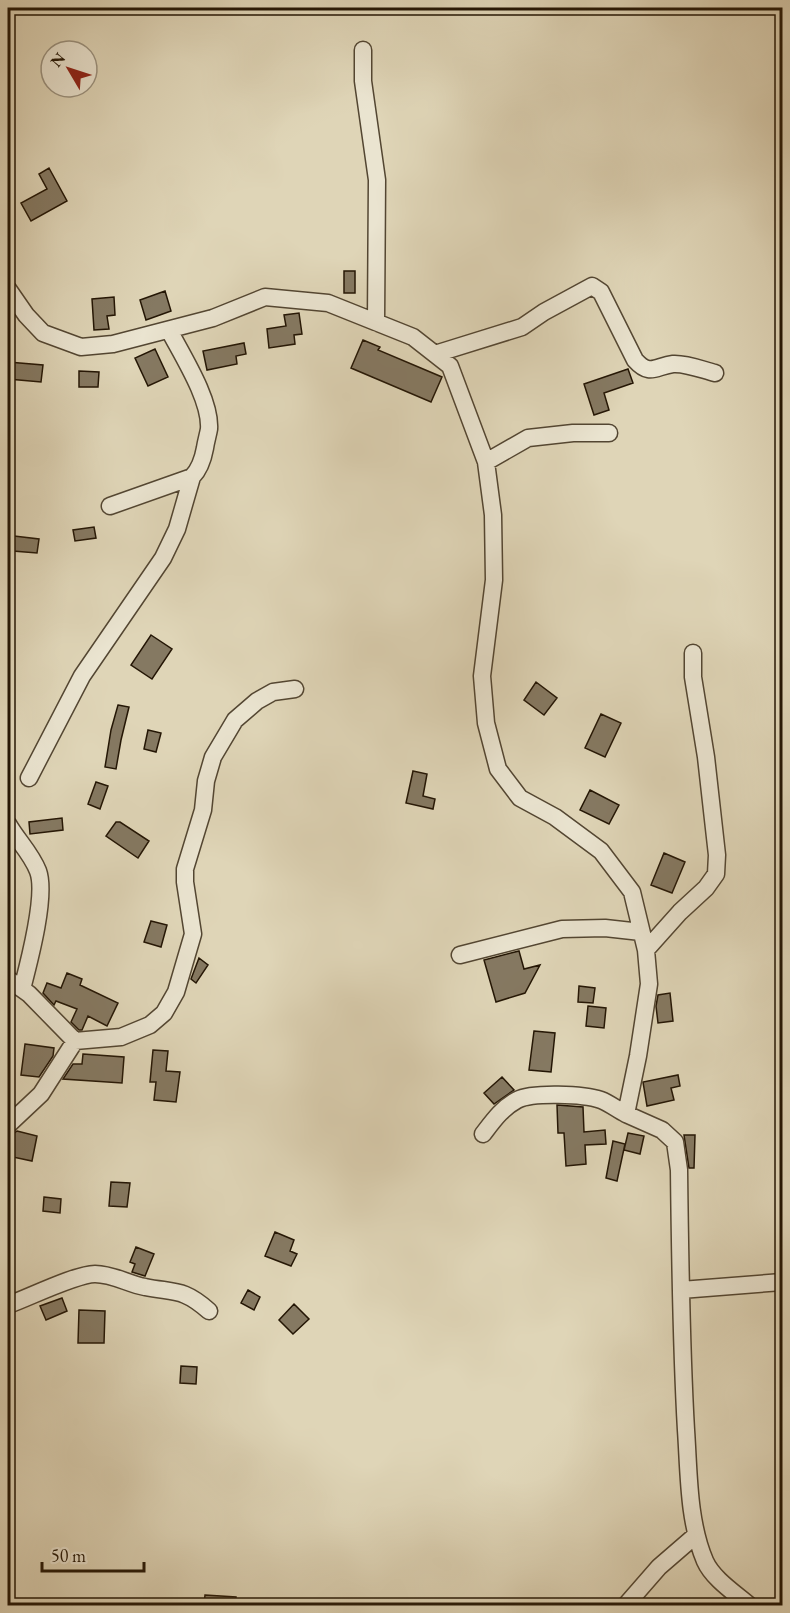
<svg xmlns="http://www.w3.org/2000/svg" width="790" height="1613" font-family="'EB Garamond',serif">
	<rect width="100%" height="100%" fill="#dfd5b7"/>
	<filter id="stains"><feTurbulence type="fractalNoise" baseFrequency=".00333" numOctaves="4"/><feColorMatrix values="0 0 0 0 .2 0 0 0 0 .09 0 0 0 0 .02 0 0 0 .5 -.17"/></filter>
	<radialGradient id="worn" r=".72"><stop offset=".6" stop-color="#630" stop-opacity="0"/><stop offset="1" stop-color="#630" stop-opacity=".3"/></radialGradient>
	<path fill="#857962" stroke="#241605" stroke-width="1.5" d="M49,168L67,201L31,221L21,203L47,189L39,174Z
		M344,271H355V293H344Z
		M165,291L171,311L146,320L140,300Z
		M114,297L115,315L107,316L109,329L94,330L92,299Z
		M299,313L302,334L294,335L295,344L269,348L267,329L286,326L284,315Z
		M363,340L380,347L378,350L442,377L431,402L351,368Z
		M244,343L246,354L236,356L237,364L207,370L203,351Z
		M155,349L168,377L148,386L135,358Z
		M8,362L43,365L41,382L8,379Z
		M628,369L633,383L604,393L609,410L594,415L584,384Z
		M79,371L99,372L98,387H79Z
		M94,527L96,538L75,541L73,530Z
		M14,536L39,539L37,553L13,551Z
		M151,635L172,649L152,679L131,665Z
		M536,682L557,698L544,715L524,700Z
		M118,705L129,707L121,740L116,769L105,767L111,730Z
		M601,714L621,723L605,757L585,748Z
		M148,730L161,733L156,752L144,749Z
		M413,771L427,774L423,796L435,799L433,809L406,803Z
		M96,782L108,786L100,809L88,804Z
		M590,790L619,805L609,824L580,810Z
		M62,818L63,830L30,834L29,822Z
		M116,822H120L149,841L138,858L106,836Z
		M664,853L685,862L672,893L651,885Z
		M151,921L167,925L161,947L144,942Z
		M519,951L524,969L540,965L525,993L496,1002L484,960Z
		M199,958L208,965L196,983L191,979Z
		M67,973L82,979L80,985L118,1003L107,1026L88,1016L82,1030H79L71,1022L77,1009L56,1001L54,1005L43,993L47,983L61,988Z
		M579,986L595,988L593,1003L578,1002Z
		M670,993L673,1021L658,1023L656,1006L658,995Z
		M588,1006L606,1008L604,1028L586,1026Z
		M534,1031L555,1033L551,1072L529,1070Z
		M25,1044L54,1048L53,1056L39,1077L21,1075Z
		M153,1050L168,1051L166,1071L180,1072L176,1102L154,1100L156,1082H150Z
		M83,1054L124,1057L122,1083L63,1079L73,1064H82Z
		M678,1075L680,1086L671,1088L674,1100L647,1106L643,1082Z
		M502,1077L514,1090L494,1104L484,1093Z
		M557,1105L583,1107L584,1132L605,1130L606,1144L585,1145L586,1164L566,1166L564,1133H558Z
		M17,1131L37,1136L32,1161L8,1156V1138Z
		M628,1133L644,1136L640,1154L624,1150Z
		M684,1135H695L694,1168H689Z
		M613,1141L625,1144L617,1181L606,1178Z
		M111,1182L130,1183L127,1207L109,1206Z
		M44,1197L61,1199L60,1213L43,1211Z
		M275,1232L294,1240L290,1251L297,1254L291,1266L265,1256Z
		M136,1247L154,1254L145,1276L132,1272L135,1264L130,1262Z
		M248,1290L260,1297L254,1310L241,1303Z
		M62,1298L67,1311L46,1320L40,1306Z
		M294,1304L309,1319L293,1334L279,1320Z
		M79,1310L105,1311L104,1343H78Z
		M181,1366L197,1367L196,1384L180,1383Z
		M205,1595L236,1597V1605H204Z"/>
	<g fill="none" stroke-linecap="round" stroke-linejoin="round">
		<defs>
			<path id="minor" d="M363,50V81L377,180L376,322
				M8,289L26,315L43,333L81,347L113,344L213,318L265,297L328,303L413,337L450,366L486,462L493,515L494,580L482,676L486,723L498,769L520,798L555,817L601,851L632,892L646,950L649,984L638,1056L626,1114L662,1130L675,1142L679,1170C680,1257 681,1344 686,1430C689,1473 688,1521 705,1561C713,1579 735,1593 750,1606
				M435,354L522,327L544,312L592,286L601,292L635,360C650,377 656,366 673,364C686,363 703,370 715,373
				M486,462L528,438L573,433H609
				M110,506L192,477C200,469 203,459 205,448C206,441 208,435 209,429C211,400 182,355 169,330
				M29,778L82,676L163,558L177,529L192,477
				M8,824C17,840 31,853 38,871C47,895 29,962 22,989
				M646,950L680,912L706,888L716,874L717,855L706,757L693,677V653
				M460,955L562,929L605,928L641,932
				M8,979L29,994L75,1041
				M8,1125L41,1094L75,1041L121,1037L150,1025L164,1013L176,992L193,934L185,882V869L203,810L206,781L213,757L235,720L257,701L273,692L295,689
				M483,1134C493,1121 502,1108 517,1100C532,1092 584,1094 601,1100C609,1103 618,1110 626,1114
				M681,1290L782,1282
				M8,1305C28,1298 76,1274 95,1274C113,1274 128,1284 145,1287C175,1293 183,1288 209,1311
				M625,1606L659,1567L696,1535"/>
		</defs>
		<use href="#minor" stroke="#534632" stroke-width="19"/>
		<use href="#minor" stroke="#eae4d0" stroke-width="16"/>
	</g>
	<rect width="790" height="1613" fill="none" stroke="#dfd5b7" stroke-width="30"/>
	<rect x="9" y="9" width="772" height="1595" fill="none" stroke="#241605" stroke-width="3"/>
	<rect x="15" y="15" width="760" height="1583" fill="none" stroke="#241605" stroke-width="1.5"/>
	<g transform="translate(69 69) rotate(309)"><circle r="28" fill="#eae4d0" stroke="#9b927f" stroke-width="1.5"/>
	<path d="M0-4.5L10 22L0 15L-10 22Z" fill="#8f2418"/>
	<text y="-9" font-size="16" font-weight="bold" text-anchor="middle" fill="#241605">N</text>
	</g>
	<path d="M42 1562v9h102v-9" fill="none" stroke="#241605" stroke-width="3"/>
	<text x="51" y="1562" font-size="18" fill="#241605" stroke="#eae4d0" stroke-width="4.5" paint-order="stroke">50 m</text>
	<rect width="100%" height="100%" filter="url(#stains)"/>
	<rect width="100%" height="100%" fill="url(#worn)"/>
</svg>
